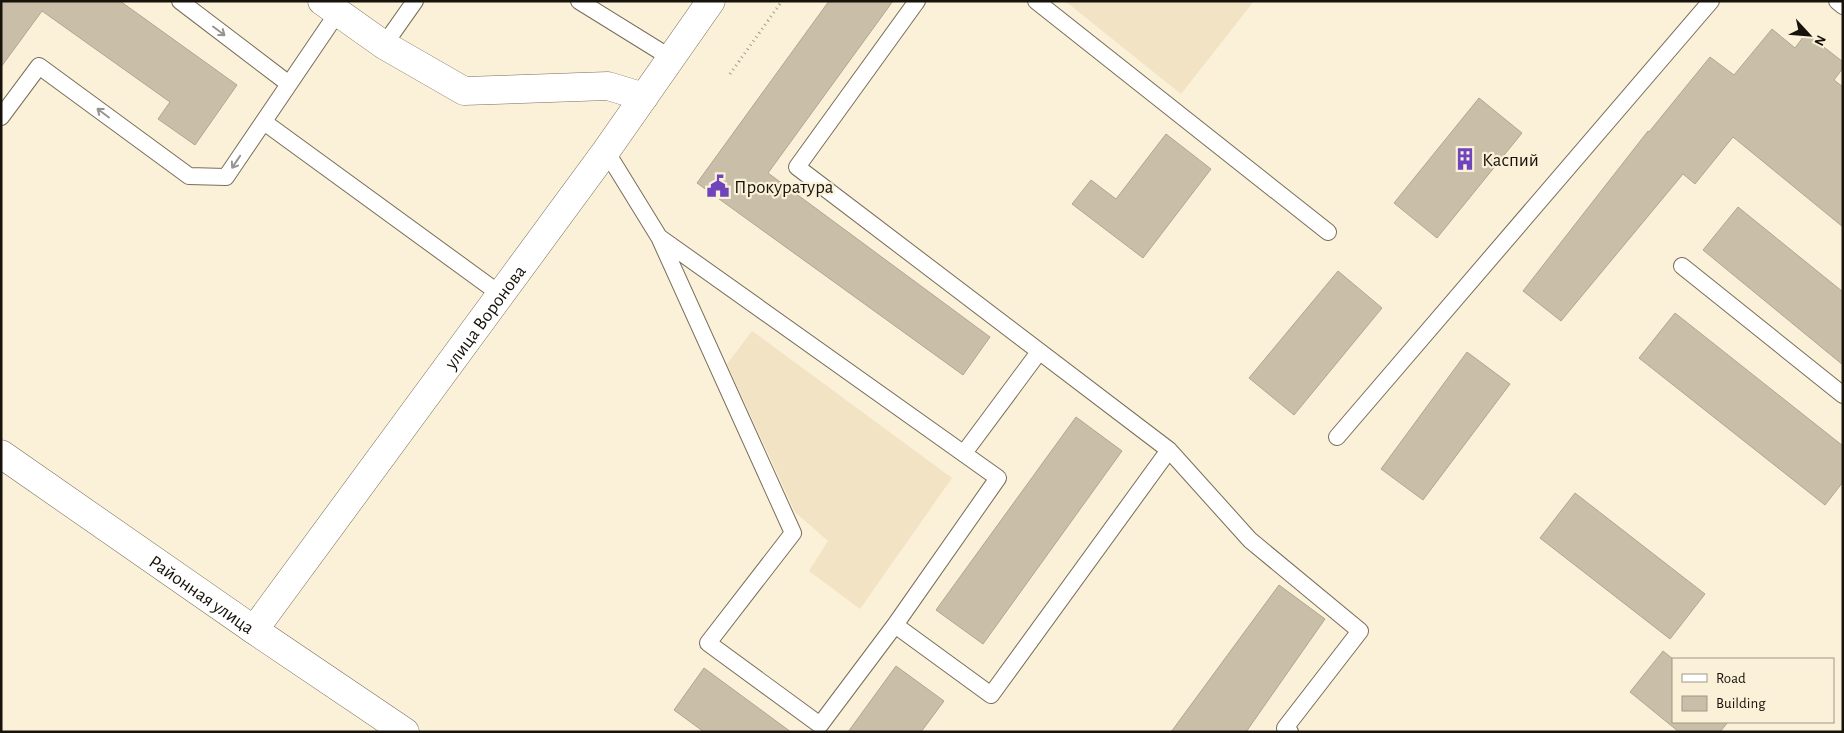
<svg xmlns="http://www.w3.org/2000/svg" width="1844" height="733" font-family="'Alegreya Sans',sans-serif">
	<rect width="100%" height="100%" fill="#fbf0d8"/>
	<path fill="#f1e3c4" d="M1065,1H1254L1181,94Z
		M752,331L952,478L860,609L809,571L828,541L795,512L727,364Z"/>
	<path fill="#c9bea7" stroke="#b1a790" d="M1,1H120L237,85L195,145L158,119L170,102L42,11L1,67Z
		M829,1H893L768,173L990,337L963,375L697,183Z
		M1772,29L1795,48L1806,33L1843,62V68L1834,80L1843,87V227L1733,137L1695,184L1683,174L1561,321L1523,291L1648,131L1649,132L1710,57L1734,75Z
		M1479,98L1522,133L1437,238L1394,203Z
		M1166,134L1211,169L1143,258L1072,204L1091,180L1116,199Z
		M1738,207L1843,292V365L1703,250Z
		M1338,271L1382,308L1294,415L1249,378Z
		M1675,313L1843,446V482L1825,505L1639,358Z
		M1467,352L1510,384L1423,500L1381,469Z
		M1076,417L1122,451L983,644L936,610Z
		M1575,493L1705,594L1670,639L1540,538Z
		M1279,585L1325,619L1246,732H1171Z
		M1663,651L1673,659V722H1728L1720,732H1679L1630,692Z
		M896,666L944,701L921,732H848Z
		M704,668L791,732H704L674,710Z"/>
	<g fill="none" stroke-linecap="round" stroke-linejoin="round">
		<defs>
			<path id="lane" d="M180,1L289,84
				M579,1L671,58
				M917,1L797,167L1169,450
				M1036,1L1328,232
				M1837,1L1843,6
				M384,45L415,1
				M1,117L39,66L189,176L226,177L338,12
				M264,122L500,294
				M606,151L659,237L998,478L895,625L991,695L1169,450L1250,540L1360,631L1285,728L1290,732
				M660,239L793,533L708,643L820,725L895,625
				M1682,266L1843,395
				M1337,437L1711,1
				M964,453L1039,352"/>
			<path id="street" d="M322,1L384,45L464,91L608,86L644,97"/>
			<g id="secondary">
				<path id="s1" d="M1,454L254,630L405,732"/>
				<path id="s2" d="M254,630L606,151L711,1"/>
			</g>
		</defs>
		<use href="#lane" stroke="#786e59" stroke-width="18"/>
		<use href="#street" stroke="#786e59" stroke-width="29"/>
		<use href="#secondary" stroke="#786e59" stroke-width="29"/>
		<path stroke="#a29a88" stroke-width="3" stroke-dasharray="1 4" stroke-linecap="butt" d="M730,74L782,1"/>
		<use href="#lane" stroke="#fff" stroke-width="16"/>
		<use href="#street" stroke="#fff" stroke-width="28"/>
		<use href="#secondary" stroke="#fff" stroke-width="28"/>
	</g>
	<defs><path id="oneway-shaft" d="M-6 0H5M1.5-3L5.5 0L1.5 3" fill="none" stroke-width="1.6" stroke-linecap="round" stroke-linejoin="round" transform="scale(1.25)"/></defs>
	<g stroke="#979591">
		<use href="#oneway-shaft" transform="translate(219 31) rotate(37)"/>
		<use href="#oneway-shaft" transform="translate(103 113) rotate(-143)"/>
		<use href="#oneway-shaft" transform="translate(236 162) rotate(124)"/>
	</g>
	<defs>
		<symbol id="building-bare" viewBox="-9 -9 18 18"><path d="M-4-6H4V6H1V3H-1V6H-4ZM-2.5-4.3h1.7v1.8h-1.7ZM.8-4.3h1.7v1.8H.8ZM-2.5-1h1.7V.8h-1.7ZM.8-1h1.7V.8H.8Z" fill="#6f44bc" stroke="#fbf0d8" stroke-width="2.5" paint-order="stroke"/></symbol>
		<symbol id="civic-bare" viewBox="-9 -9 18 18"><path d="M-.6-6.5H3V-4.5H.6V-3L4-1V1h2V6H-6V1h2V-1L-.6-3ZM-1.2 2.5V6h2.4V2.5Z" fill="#6f44bc" stroke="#fbf0d8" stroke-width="2.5" paint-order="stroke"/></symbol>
	</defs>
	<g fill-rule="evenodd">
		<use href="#building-bare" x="1449" y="143" width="32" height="32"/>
		<use href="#civic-bare" x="702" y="170" width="32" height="32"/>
	</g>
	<g text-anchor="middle" stroke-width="4.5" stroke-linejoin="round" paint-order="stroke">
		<g font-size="19" fill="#17130b" stroke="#fbf0d8" text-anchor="start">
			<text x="1482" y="166">Каспий</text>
			<text x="734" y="193">Прокуратура</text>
		</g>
		<g font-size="19" fill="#17130b" stroke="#fbf0d8">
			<text dy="7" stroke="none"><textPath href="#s2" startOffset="389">улица Воронова</textPath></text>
			<text dy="7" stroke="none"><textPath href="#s1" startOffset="245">Районная улица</textPath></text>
		</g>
	</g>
	<rect width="1844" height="733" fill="none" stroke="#17130b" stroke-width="5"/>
	<rect x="1672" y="658" width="162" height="65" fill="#fbf0d8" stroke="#a09886"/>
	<rect x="1682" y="674" width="25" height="8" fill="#ffffff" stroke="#a09886"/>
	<text x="1716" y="683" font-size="15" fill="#17130b">Road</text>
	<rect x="1682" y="696" width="25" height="15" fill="#c9bea7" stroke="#a09886"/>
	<text x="1716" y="708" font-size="15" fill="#17130b">Building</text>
	<g transform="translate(1809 35) rotate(116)" stroke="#fbf0d8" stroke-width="4" paint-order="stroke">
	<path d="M0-4L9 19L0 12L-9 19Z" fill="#17130b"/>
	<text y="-8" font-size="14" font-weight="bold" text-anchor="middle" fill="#17130b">N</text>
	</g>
</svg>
